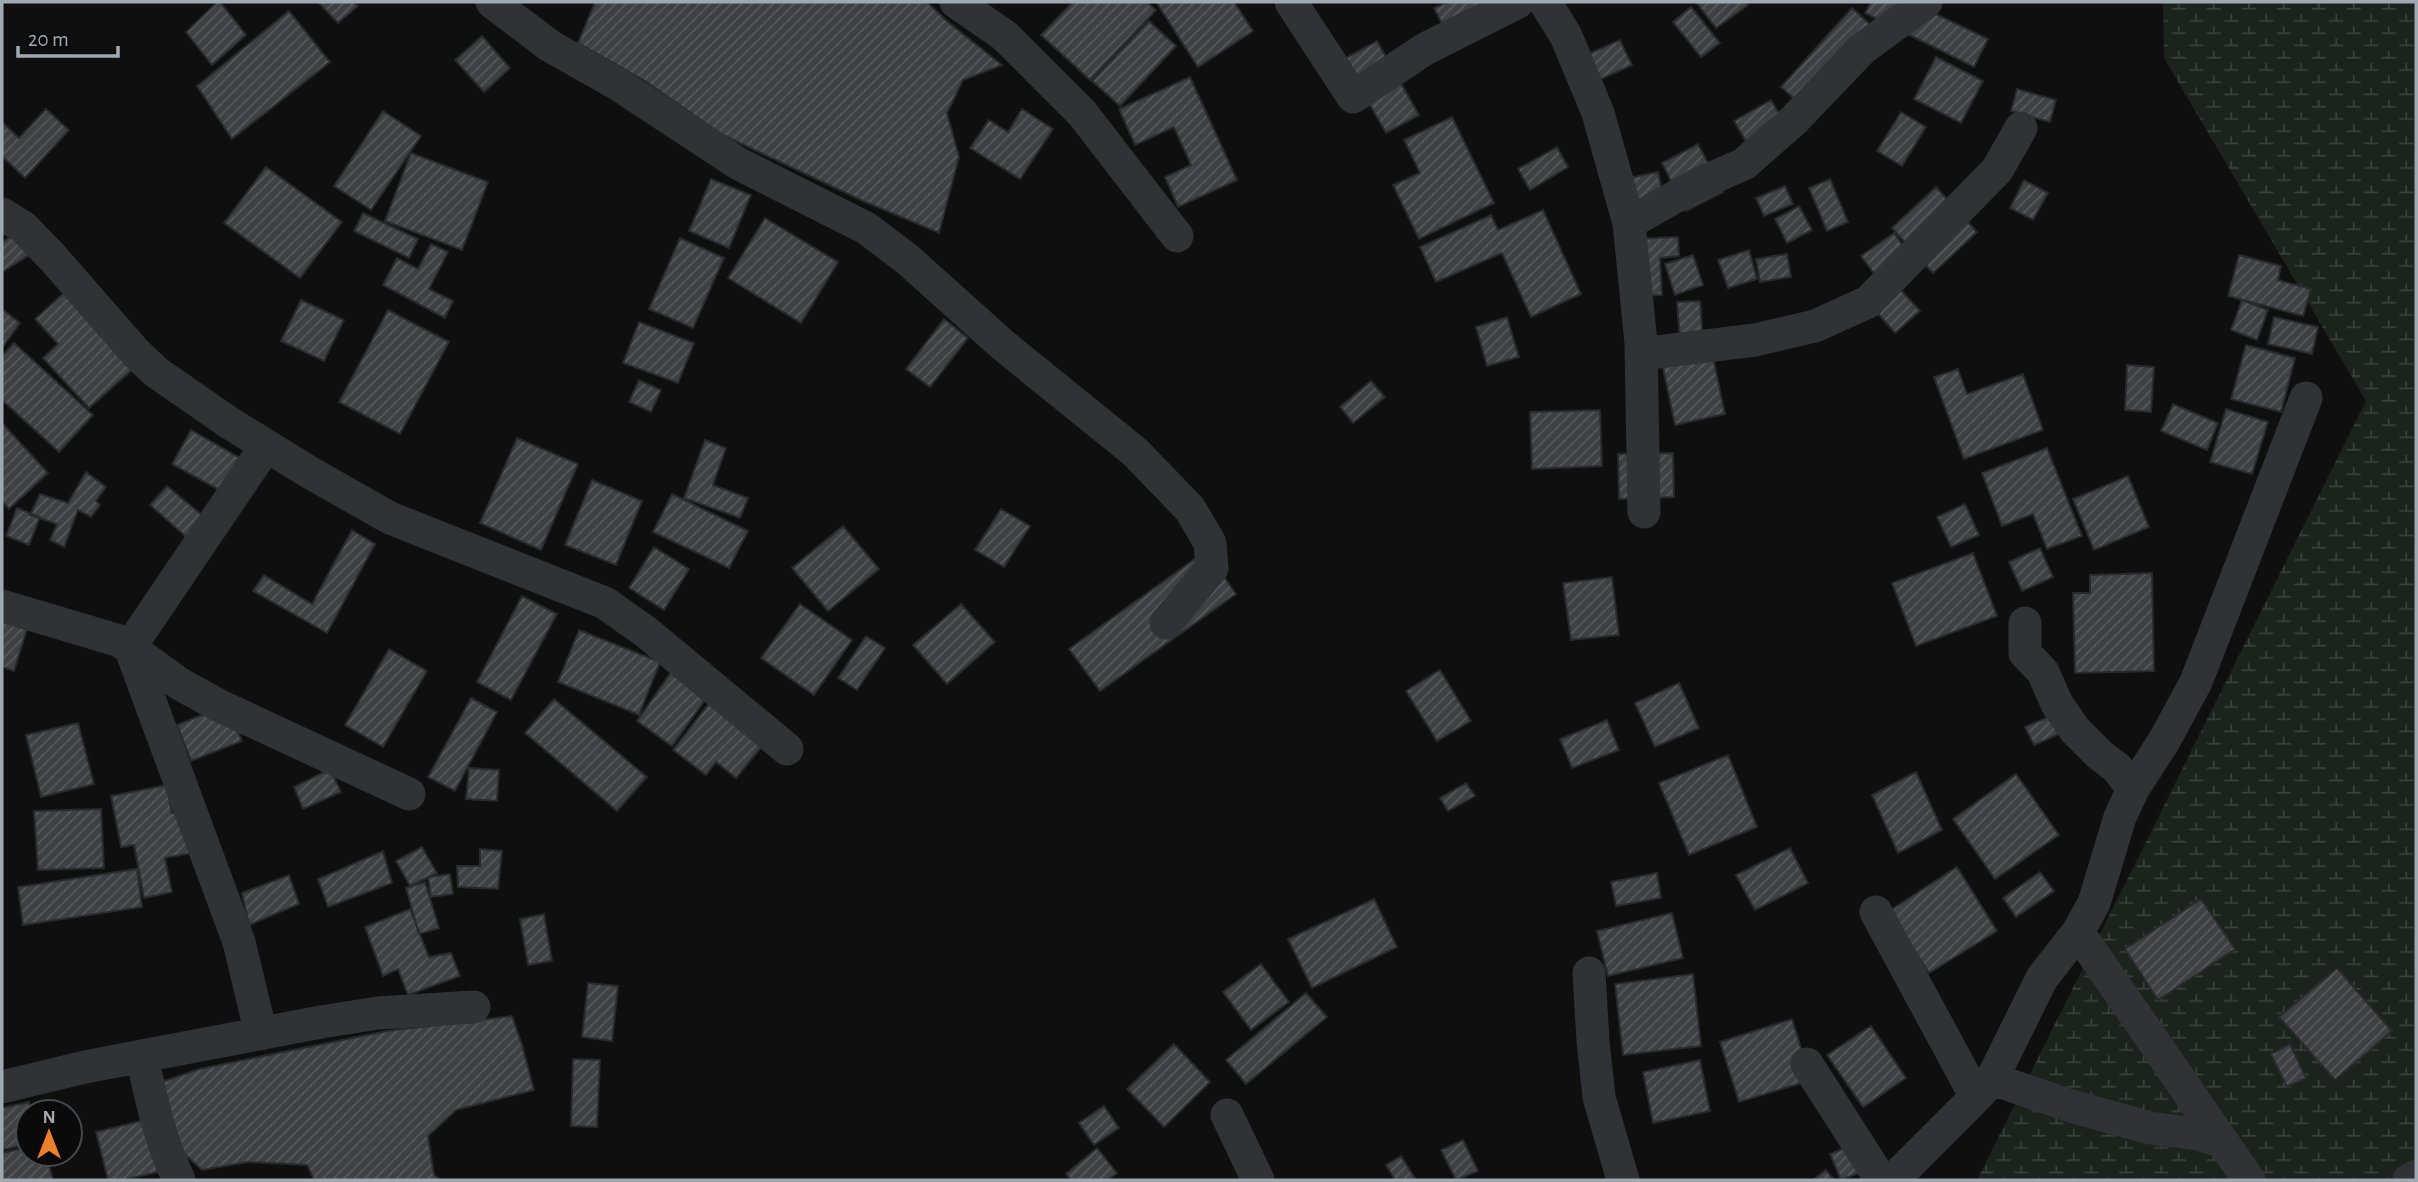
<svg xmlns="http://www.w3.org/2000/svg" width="2418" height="1182" font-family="'Alegreya Sans',sans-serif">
	<defs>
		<pattern id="wetland-marsh" width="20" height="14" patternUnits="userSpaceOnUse" patternTransform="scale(1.75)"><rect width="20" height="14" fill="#1c231c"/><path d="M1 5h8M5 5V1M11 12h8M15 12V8" fill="none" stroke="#3a403b"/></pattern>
		<pattern id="building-hatch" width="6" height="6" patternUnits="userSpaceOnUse" patternTransform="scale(1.75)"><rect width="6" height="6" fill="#3e4043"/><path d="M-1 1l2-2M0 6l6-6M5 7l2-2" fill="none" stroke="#57595c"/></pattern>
	</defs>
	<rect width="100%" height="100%" fill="#0f0f10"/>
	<path fill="url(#wetland-marsh)" d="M2163,2H2416V1170L2394,1180H1977L2366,401L2164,58Z"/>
	<path fill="url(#building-hatch)" stroke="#292a2c" stroke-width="2" d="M217,2H220L246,35L212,65L186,32Z
		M318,2H353L358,6L338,23Z
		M595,2H927L948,22L1002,65L963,80L947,113L959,157L939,233L863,201L721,134L645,81L578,43Z
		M1073,2H1147L1156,10L1090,80L1041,35Z
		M1156,2H1234L1253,31L1198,67Z
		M1448,2H1504L1445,30L1434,8Z
		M1696,2H1745L1748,5L1716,28Z
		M1871,2H1911L1988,39L1974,67L1865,13Z
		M1691,7L1720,43L1701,57L1673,22Z
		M1852,8L1885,38L1814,116L1781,87Z
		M289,11L330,62L232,139L197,86Z
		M1149,21L1176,46L1120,106L1092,81Z
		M482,36L510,68L484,92L455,60Z
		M1620,40L1632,65L1597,81L1584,56Z
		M1377,41L1419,115L1386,133L1344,59Z
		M1936,57L1983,81L1961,123L1914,99Z
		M1190,77L1237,180L1178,207L1165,177L1191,165L1174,127L1135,145L1119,109Z
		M2017,89L2056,100L2050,122L2011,111Z
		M1771,100L1792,136L1755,157L1734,121Z
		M46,109L69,130L25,178L2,156V122L19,138Z
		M1022,109L1053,129L1020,179L970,148L989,120L1008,132Z
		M383,111L421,136L371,210L334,186Z
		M1901,112L1926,127L1902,166L1877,151Z
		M1452,117L1494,203L1419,239L1393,185L1420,173L1404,140Z
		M1698,144L1723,192L1686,211L1662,163Z
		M1557,147L1568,167L1530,190L1518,169Z
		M411,153L488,182L462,250L385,221Z
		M266,167L342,222L300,278L224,223Z
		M1658,172L1663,195L1625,203L1620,180Z
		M711,179L751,195L729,248L689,231Z
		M1830,179L1848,222L1827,231L1809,188Z
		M2024,180L2048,193L2033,220L2010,208Z
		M1785,186L1793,204L1764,216L1756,198Z
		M1936,187L1977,232L1933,273L1892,228Z
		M1799,206L1812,230L1787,243L1775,219Z
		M1543,210L1581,294L1531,317L1502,253L1436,282L1420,247L1491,215L1498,230Z
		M363,213L418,239L409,258L354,231Z
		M765,218L838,262L801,323L728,278Z
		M25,228L39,249L2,272V242Z
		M1894,233L1914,261L1882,284L1861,256Z
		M1678,237L1679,256L1660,258L1662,295L1636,296L1633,239Z
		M680,238L724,258L693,328L649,309Z
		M431,244L448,252L429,289L453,301L445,318L383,285L397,258L418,269Z
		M1749,250L1757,279L1728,288L1718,260Z
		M1787,254L1791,277L1760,282L1756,259Z
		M1693,255L1703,285L1675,295L1665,264Z
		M2239,255L2281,266L2278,280L2311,289L2303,316L2228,296Z
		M1899,288L1920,311L1895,333L1875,310Z
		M64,293L132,370L89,408L43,358L58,344L35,319Z
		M301,300L344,320L324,361L281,341Z
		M2242,300L2268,310L2257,340L2231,330Z
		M1700,301L1703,340L1680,342L1677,302Z
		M2,309L20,323L2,348Z
		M388,310L449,342L400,434L339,402Z
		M1507,317L1519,357L1487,366L1476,327Z
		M2274,317L2318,327L2312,354L2268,344Z
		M944,319L968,338L930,387L906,369Z
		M639,322L694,343L678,383L623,363Z
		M14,343L93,415L59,452L2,400V356Z
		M2246,345L2295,358L2281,412L2231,399Z
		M1712,352L1725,414L1675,425L1662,363Z
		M2127,365L2154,367L2151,412L2125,410Z
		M1958,369L1967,394L2023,374L2043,430L1964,459L1934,377Z
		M639,380L661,390L651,412L629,402Z
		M1371,381L1385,397L1353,423L1340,407Z
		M2173,404L2218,423L2207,450L2161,431Z
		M2226,409L2268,422L2252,474L2210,462Z
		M1600,410L1602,466L1532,469L1530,412Z
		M2,423L48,473L9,509L2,501Z
		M191,430L240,458L221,491L172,464Z
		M517,438L578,464L541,550L480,523Z
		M705,440L726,448L713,485L748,498L740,518L684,498Z
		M2047,448L2082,536L2047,549L2033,514L2002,526L1982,473Z
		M1673,453L1674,497L1619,499L1618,454Z
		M86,472L106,487L96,501L100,505L91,517L78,510L64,547L50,540L57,524L30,515L40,494L68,503Z
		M2128,476L2149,527L2094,550L2073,499Z
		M592,480L642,501L616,565L565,545Z
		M167,486L208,520L191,541L150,505Z
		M672,494L748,531L729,568L653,532Z
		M1965,504L1979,535L1951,547L1937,517Z
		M17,508L40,517L29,545L6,536Z
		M1001,509L1030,526L1004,567L975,550Z
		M843,526L879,569L828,611L792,568Z
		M352,530L375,544L327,633L253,591L264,575L312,604Z
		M654,547L689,569L664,610L629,588Z
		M2040,548L2053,577L2022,591L2009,562Z
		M1206,551L1236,594L1100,691L1069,649Z
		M1973,553L1997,616L1916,646L1892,583Z
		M2152,573L2154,671L2075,673L2073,593H2090V575Z
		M1612,577L1619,635L1571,640L1563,583Z
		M522,596L557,614L511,700L477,682Z
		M800,604L852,640L814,695L761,658Z
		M961,604L995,642L947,684L913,645Z
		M2,618L28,626L14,671L2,667Z
		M579,630L660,662L639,715L558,682Z
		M866,636L885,648L857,690L838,678Z
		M389,649L427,671L383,747L345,725Z
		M674,668L710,693L672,746L637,721Z
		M1440,670L1471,721L1437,741L1406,691Z
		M1679,683L1699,728L1655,747L1635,703Z
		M714,697L768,739L736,778L716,762L706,775L673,750Z
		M471,698L497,712L455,791L428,777Z
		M554,699L647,777L617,811L525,733Z
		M227,705L242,741L191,761L177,725Z
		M2058,713L2066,731L2034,745L2025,727Z
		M1607,720L1619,750L1572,768L1560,739Z
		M78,723L94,784L41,797L26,735Z
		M1728,755L1757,827L1689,855L1659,783Z
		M469,768L499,770L497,801L466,799Z
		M330,769L341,792L303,809L294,787Z
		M1916,772L1942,830L1898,853L1872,795Z
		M2016,774L2059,835L1995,879L1953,819Z
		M1466,783L1475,796L1448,811L1440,798Z
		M167,785L172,813L194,809L202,851L165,858L172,892L144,898L134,845L121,847L111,796Z
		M101,809L104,868L38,870L34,811Z
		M422,847L437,873L410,886L396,861Z
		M1790,848L1808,883L1755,910L1736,875Z
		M480,849L502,851L498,889L458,887L457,866H480Z
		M383,851L392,883L328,907L318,879Z
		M1957,867L1997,931L1929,973L1889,911Z
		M137,869L142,907L23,925L18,887Z
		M2040,872L2054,891L2016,917L2003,898Z
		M1657,873L1661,898L1616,906L1611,882Z
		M450,874L453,894L431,897L428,877Z
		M289,875L299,904L249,925L242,893Z
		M425,882L439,928L419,934L406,888Z
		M1374,899L1397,947L1312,988L1288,939Z
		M2201,899L2235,949L2158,1000L2125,949Z
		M410,909L429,957L451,953L460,976L408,995L398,969L383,976L365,927Z
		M1672,913L1683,958L1608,976L1597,931Z
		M544,914L552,961L528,965L520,919Z
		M1261,964L1289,1002L1251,1030L1223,992Z
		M2337,968L2392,1031L2335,1080L2279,1017Z
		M1693,974L1701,1046L1623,1055L1615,984Z
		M588,983L618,986L612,1041L582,1037Z
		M1306,993L1327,1017L1246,1084L1226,1060Z
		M512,1016L522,1045L534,1090L456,1110L428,1136L434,1175L441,1180H314L307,1165L248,1162L202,1170L167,1138L156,1084L199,1069L387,1031Z
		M1792,1019L1811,1080L1739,1102L1720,1042Z
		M1871,1026L1906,1078L1863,1107L1827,1055Z
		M1174,1044L1210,1082L1164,1127L1127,1089Z
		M2290,1044L2306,1078L2287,1087L2271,1054Z
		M573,1059L600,1060L597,1127L571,1126Z
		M1700,1060L1710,1111L1653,1123L1643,1072Z
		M29,1102L31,1112H28V1144L2,1150V1108Z
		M1104,1106L1119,1128L1094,1145L1079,1123Z
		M145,1120L158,1172L123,1180H108L96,1132Z
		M1463,1140L1478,1171L1456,1180L1441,1150Z
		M1855,1144L1866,1170L1841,1180L1830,1154Z
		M28,1147V1154H46L53,1180H2V1153Z
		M1097,1148L1117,1173L1108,1180H1071L1066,1174Z
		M1401,1156L1416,1180H1395L1386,1165Z
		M1826,1170L1834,1180H1813Z"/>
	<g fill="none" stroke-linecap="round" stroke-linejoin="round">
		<path stroke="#303235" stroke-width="33" d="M492,2L550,46L619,85L739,164L866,228L907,259L1004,346L1135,452L1190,509L1210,543L1212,568L1166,623
			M956,2L1005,36L1082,113L1177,236
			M1291,2L1353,97L1425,49L1518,2
			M1545,2L1566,36L1598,113L1629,223L1641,343L1644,512
			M2,214L23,227L53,258L136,353L156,372L228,422L309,472L390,518L605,603L646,632L787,749
			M1629,223L1696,185L1744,164L1794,120L1862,49L1926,2
			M1641,354L1755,340L1815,326L1868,302L1997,170L2021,128
			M2,606L120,641L180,684L220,706L409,794
			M2133,789L2164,741L2196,682L2306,398
			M1876,912L1976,1097
			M2078,932L2249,1180
			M1589,973L1593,1041L1599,1097L1623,1180
			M261,1034L239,942L130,647L266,446
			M142,1056C151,1099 160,1140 179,1180
			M1807,1064L1881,1180
			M1992,1079L2071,1106L2150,1128L2198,1134L2221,1141
			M2,1087L85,1067L321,1022L378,1013L474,1007
			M1227,1115L1258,1180
			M1893,1180L1976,1097L1992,1079L2042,978L2078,932L2094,903L2120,817L2133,789L2117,768L2100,755L2075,730L2057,704L2043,672L2025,653V623
			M2409,1180L2416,1176"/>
	</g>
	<rect width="2418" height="1182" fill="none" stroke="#a0a9b1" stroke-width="7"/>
	<g transform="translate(49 1133)"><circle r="33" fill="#0a0a0b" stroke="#464a4d" stroke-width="2"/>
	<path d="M0-5L12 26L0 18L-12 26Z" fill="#eb7f2c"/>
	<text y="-10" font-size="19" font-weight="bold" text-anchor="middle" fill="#a0a9b1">N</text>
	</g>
	<path d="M18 46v10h100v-10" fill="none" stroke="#a0a9b1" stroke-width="3.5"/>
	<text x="28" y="46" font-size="21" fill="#a0a9b1" stroke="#0a0a0b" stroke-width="5" paint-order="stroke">20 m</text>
</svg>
